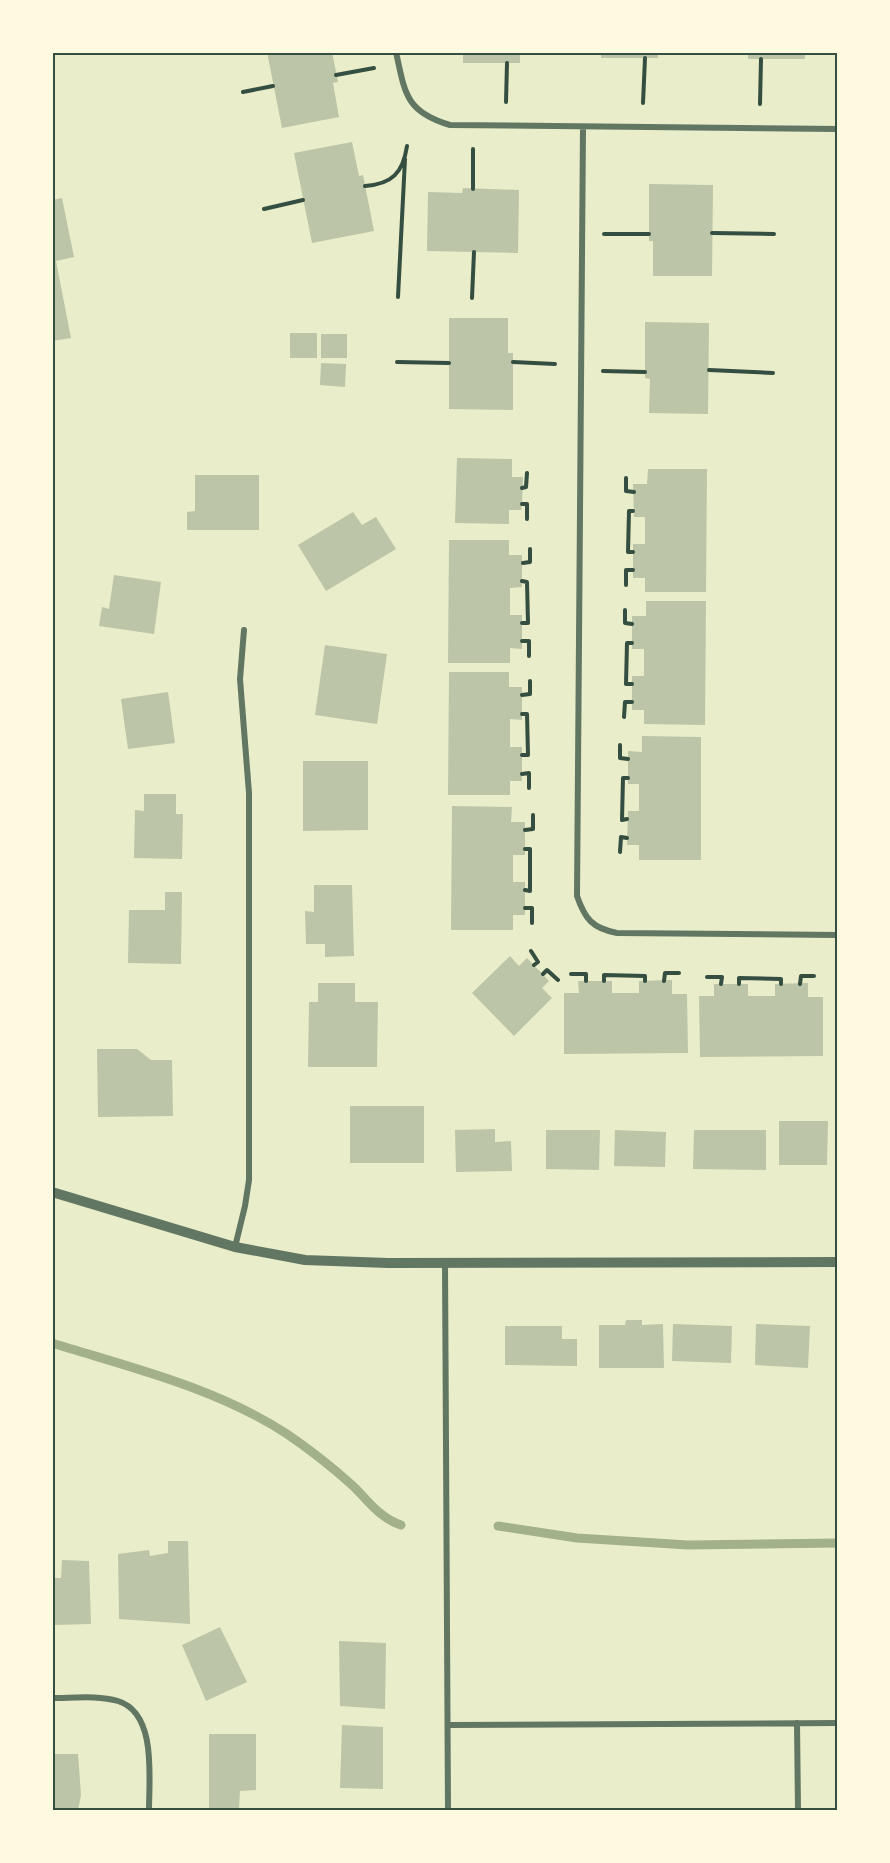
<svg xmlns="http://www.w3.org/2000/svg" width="890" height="1863" font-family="Figtree,sans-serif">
	<rect width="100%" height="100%" fill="#e9edc9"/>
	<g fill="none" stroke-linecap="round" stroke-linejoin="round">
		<path stroke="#a3b18a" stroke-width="9" d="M52,1343C132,1368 217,1388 287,1434C309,1449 332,1467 352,1485C368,1500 379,1518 401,1525
			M498,1526L577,1538L688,1545L838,1543"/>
	</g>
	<path fill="#bcc5a7" d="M267,52H332L338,82L333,83L339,117L282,128Z
		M463,52H554V55H520V63H463Z
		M601,52H658V58H601Z
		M748,52H805V59H748Z
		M352,142L359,176L363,175L374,231L312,243L294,153Z
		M649,184L713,185L712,276H653V241H649Z
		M463,188L519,190L518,253L427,251L428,192L462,193Z
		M62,198L74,257L56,261L71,338L52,341V200Z
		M449,318H508V353H513V410L449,409Z
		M645,322L709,323L708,414L649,413L650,379L645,378Z
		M290,333H317V358H290Z
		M321,334H347V358H321Z
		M321,363L346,364L345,387L320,385Z
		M457,458L512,459V477H523L522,504L521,510H509V524L455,523Z
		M648,469H707L706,592H645V578H633V544H645V517H634L633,484H647Z
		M195,475H259V530H187V512L195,511Z
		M353,512L362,525L376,517L396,549L326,591L298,545Z
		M449,540H509V555H522V587L510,588V615H522V649L510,648V663H448Z
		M114,575L161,582L154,634L99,626L102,607L109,609Z
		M646,601H706L705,725L644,724V710H632V676H644V649H632V616H646Z
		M325,645L387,654L377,724L315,715Z
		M449,672H509V687H522V720L510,719V747H522V781H510V795H448Z
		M168,692L175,743L128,749L121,699Z
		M642,736L701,737V860H639V845H627L628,811H639V784H628V751L642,752Z
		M303,761H368V830L303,831Z
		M144,794H176V814H183L182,859L134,858L135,810L144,811Z
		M452,806L512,807L511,822H525V855H513V882H525V915H513V930H451Z
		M314,885H352L354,956L325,957V944H306L305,911L314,912Z
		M165,892H182L181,964L128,963L129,910H165Z
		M510,956L519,966L527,958L549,981L542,988L552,998L514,1036L472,993Z
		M672,980V994H687L688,1053L564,1054V993H579L578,981H612V993H639V981Z
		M318,983H355V1002H378L377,1067H308L309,1002H318Z
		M808,983V997H823V1056L700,1057L699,996H714V984H748V996H775V984Z
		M97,1049H137L151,1060H172L173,1116L98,1117Z
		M350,1106H424V1163H350Z
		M779,1121H828L827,1165H779Z
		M495,1129V1142L511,1141L512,1171L456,1172L455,1130Z
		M546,1130H600L599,1170L546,1169Z
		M615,1130L666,1132L665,1167L614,1166Z
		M694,1130H766V1170L693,1169Z
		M626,1320H642V1325L663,1324L664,1368H599V1325H625Z
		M673,1324L732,1326L731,1363L672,1361Z
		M756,1324L810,1326L808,1368L755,1365Z
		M505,1326H562V1339H577V1366L505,1365Z
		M168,1541H188L190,1624L119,1619L118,1554L149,1550L150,1556L168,1553Z
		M62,1560L89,1561L91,1624L52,1625V1578H61Z
		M220,1627L247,1682L206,1701L182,1645Z
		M339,1641L386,1643L385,1709L340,1706Z
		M342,1725L383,1727V1789L340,1788Z
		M209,1734H256V1790L240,1791L239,1809L209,1808Z
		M52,1754H78L81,1795L78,1810H52Z"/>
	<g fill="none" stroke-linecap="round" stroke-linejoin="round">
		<path stroke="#344e41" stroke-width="4" d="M336,75L374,68
			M243,92L273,86
			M506,102L507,63
			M643,103L645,58
			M760,104L761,59
			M365,186C392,184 403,173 407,146
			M473,189V149
			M264,209L303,200
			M712,233L774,234
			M604,234H649
			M398,297L405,159
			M472,298L474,252
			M397,362L449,363
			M513,362L555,364
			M709,370L773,373
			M603,371L645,372
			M626,478V491L634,492
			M522,488L526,487L527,473
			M522,504H527V519
			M633,511H629L628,552H633
			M523,563L530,562V549
			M626,585V570H633
			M625,610V623L632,624
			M522,623H528L527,582L522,581
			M522,641H529V656
			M632,643H627L626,684H632
			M522,695L530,694V681
			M624,717L625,702H632
			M620,745V758L628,759
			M522,755H528L527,714H522
			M522,774L529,773V788
			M627,819L622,820L623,778H628
			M525,830L533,829V815
			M525,849H530V891L525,890
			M620,852L621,837L627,838
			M525,908H532V923
			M531,951L538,962L534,965
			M543,974L547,970L558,980
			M571,974H586V981
			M707,977H722L721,984
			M604,981V975L645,976V981
			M664,981L665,973H679
			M739,984V978L781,979V984
			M800,984L801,976H814"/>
		<path stroke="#617663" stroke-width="6" d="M396,52C405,94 406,112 450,125L838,129
			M583,127L577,896C585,919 592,928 617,933L838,935
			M235,1247L245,1206L249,1180V793L240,679L244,630
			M445,1263L448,1810
			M52,1698C73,1698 98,1695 118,1701C157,1713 149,1778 149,1810
			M797,1723L798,1810
			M448,1725L838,1723"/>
		<path stroke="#617663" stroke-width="10" d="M52,1192L235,1247L305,1260L388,1263L838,1262"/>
	</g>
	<rect width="890" height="1863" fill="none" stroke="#fefae0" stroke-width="108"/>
	<rect x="54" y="54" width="782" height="1755" fill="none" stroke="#344e41" stroke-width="2"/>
</svg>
